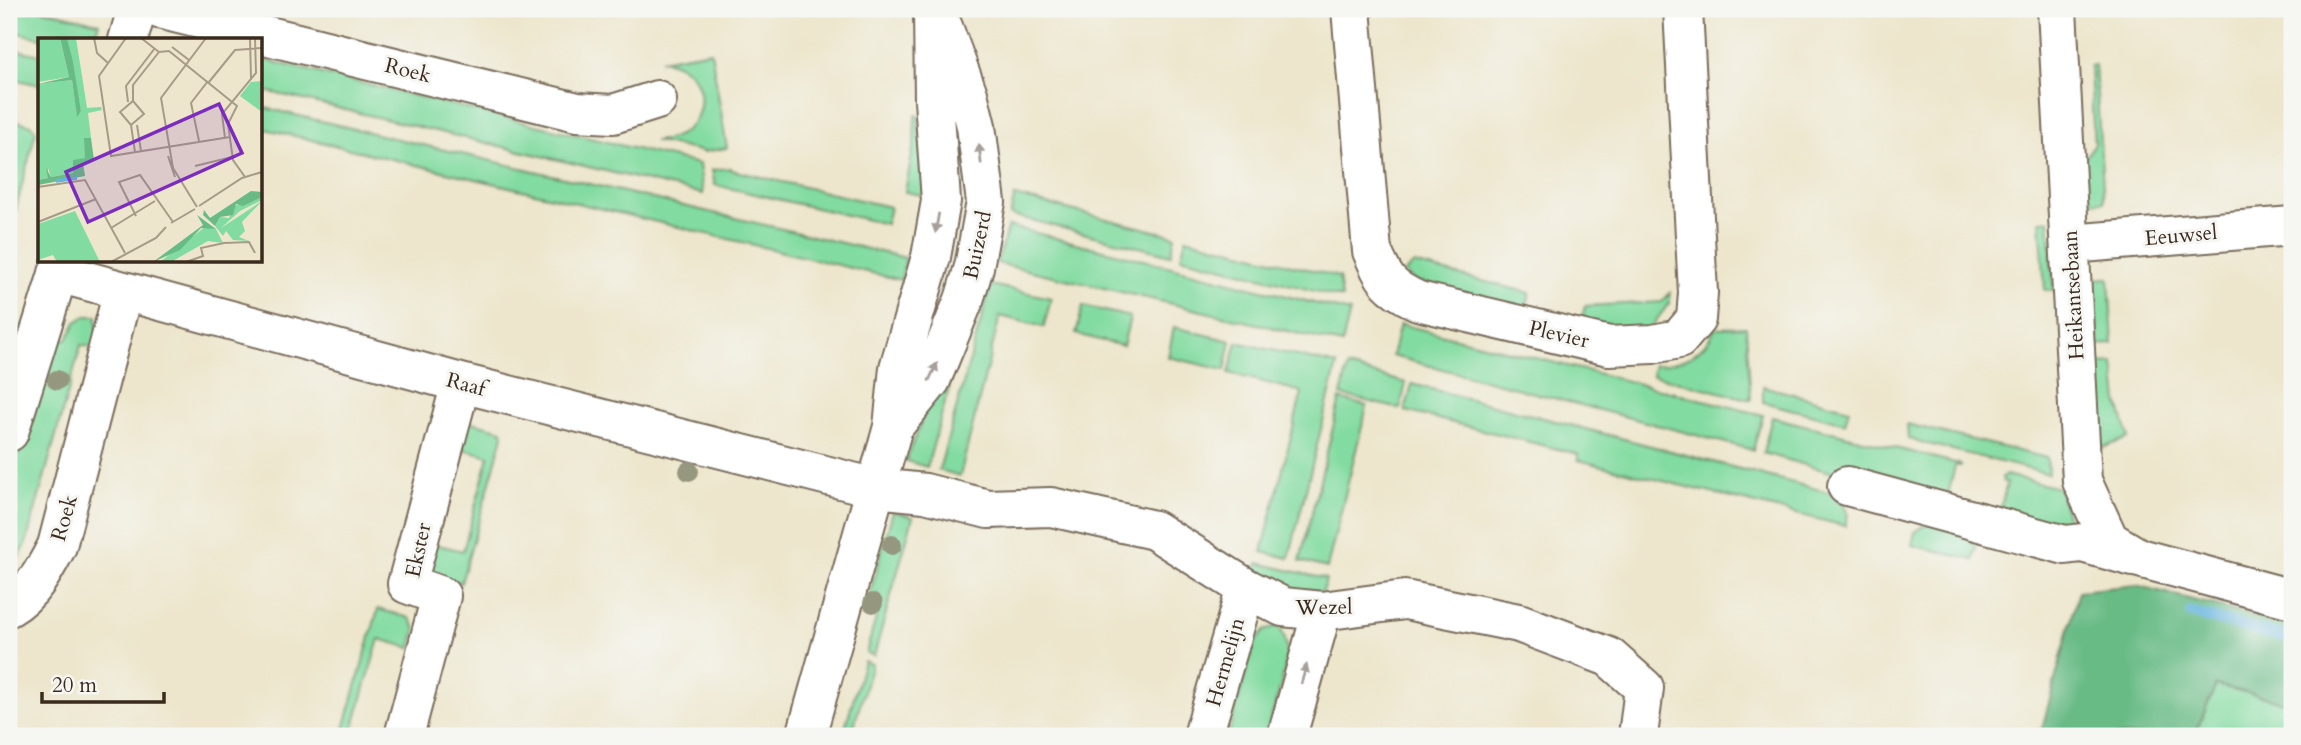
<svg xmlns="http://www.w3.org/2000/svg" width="2301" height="745" font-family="Cardo,serif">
	<rect width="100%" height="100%" fill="#f6f6f2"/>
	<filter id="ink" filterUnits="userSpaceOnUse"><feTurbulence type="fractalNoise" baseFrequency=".0143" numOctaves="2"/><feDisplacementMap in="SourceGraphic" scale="14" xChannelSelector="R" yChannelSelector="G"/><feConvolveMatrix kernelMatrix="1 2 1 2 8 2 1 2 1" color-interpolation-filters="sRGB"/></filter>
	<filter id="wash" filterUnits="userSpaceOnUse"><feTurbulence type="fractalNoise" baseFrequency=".00686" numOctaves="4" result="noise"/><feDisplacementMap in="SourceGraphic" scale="28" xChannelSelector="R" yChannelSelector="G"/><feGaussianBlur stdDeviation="1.57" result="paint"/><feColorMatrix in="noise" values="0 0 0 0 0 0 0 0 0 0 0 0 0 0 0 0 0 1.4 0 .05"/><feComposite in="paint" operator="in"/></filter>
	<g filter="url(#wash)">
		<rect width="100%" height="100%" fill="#ede6cc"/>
		<path fill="#82dba0" stroke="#5e825f" stroke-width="2" d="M9,9H40L99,23L94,40H50L9,31Z
			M9,48L40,55V85L9,78Z
			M711,51L727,148L704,152L654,141C713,140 717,65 660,60Z
			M261,59L699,164L703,194L261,90Z
			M2095,65L2104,201L2086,202L2083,162L2094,144L2090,66Z
			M261,107L906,258L901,280L261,128Z
			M918,115L927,196L905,192L914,144L915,116Z
			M17,121L31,125L36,131L9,235V148Z
			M730,168L731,170L890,207L886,224L715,185L712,170Z
			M1015,196L1175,236L1171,255L1010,215Z
			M2049,220L2054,290H2045L2040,221Z
			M1008,226L1350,312L1342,344L997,263Z
			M1186,238L1339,277L1342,298L1181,257Z
			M1414,264L1530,293L1526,308L1415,281L1404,273Z
			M2109,278L2113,344L2096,345L2091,279Z
			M991,285L1051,298L1044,327L1000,316L960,476L939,470Z
			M1670,293V302L1649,330H1619L1581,322L1585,306L1662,302Z
			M1083,306L1130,317L1123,346L1076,334Z
			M86,316H97V349L81,345L25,547L9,572V470L24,445L55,337L67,340L76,322Z
			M1400,324L1763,415L1753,450L1392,356Z
			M1174,327L1231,341L1225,370L1168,357Z
			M1746,327L1751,400L1652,375L1654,365C1682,364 1703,355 1715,328Z
			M1237,342L1337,365L1289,558L1262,552L1302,392L1229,373Z
			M960,349L927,467L906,461L925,413Z
			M2114,363L2118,401L2129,438L2102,448L2096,364Z
			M1348,367L1406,383L1400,409L1341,395Z
			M1412,384L1840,495L1848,515L1845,526L1578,460V454L1405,411Z
			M1763,386L1849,409L1845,423L1763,402Z
			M1340,399L1367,406L1327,568L1300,561Z
			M1772,417L1959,464L1961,466H1955L1947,499L1848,477L1763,453Z
			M468,421L502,430L503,436L461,583L432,574L424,562L430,543L463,551L489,456L456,447Z
			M1907,424L2047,458L2048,474L1908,439Z
			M2006,475L2059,488L2071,530L1999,513L2007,483L2003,482L2002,477Z
			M893,511L913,517L874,656L866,653L878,611L866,607Z
			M1928,523L1972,535L1976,548L1973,560L1912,545L1915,532Z
			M1258,563L1326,579L1323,592L1284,591L1255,576Z
			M378,609L410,618L416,629L411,648L379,639L351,736H342Z
			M1277,626C1301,645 1272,710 1265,736H1228L1254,644L1264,631Z
			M864,661L872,664L851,736H843Z
			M2216,685L2292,704V736H2194Z"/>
		<path fill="#69bb86" stroke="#527252" stroke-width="2" d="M2136,585L2292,626V704L2216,685L2194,736H2040L2079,591Z"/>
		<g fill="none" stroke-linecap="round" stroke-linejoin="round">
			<path stroke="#64b4de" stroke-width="12" d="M2191,613L2292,639"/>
		</g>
	</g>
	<g filter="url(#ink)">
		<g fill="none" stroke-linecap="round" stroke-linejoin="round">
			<defs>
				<path id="minor" d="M159,9L577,112L613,114L657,100
					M1351,9L1372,251C1385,281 1388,287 1418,301L1609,346L1653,344L1679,339L1696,319L1698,293L1683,9
					M2057,9L2082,481L2109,540L2139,558L2292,599
					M128,40L137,9
					M2070,244L2292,226
					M58,273L461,383L876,488L925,493L988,509L1051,507L1154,530L1246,588L1283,607L1322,611L1405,600L1519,623L1609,657L1644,688L1638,736
					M893,427L931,380L964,300L974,267L986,202L976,126L968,94L943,27
					M9,432L62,261
					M1847,486L2065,545L2082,543L2133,557
					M9,607C32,594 45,569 57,546L123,291
					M404,736L441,596L407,584L461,383
					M806,736L893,427L899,368L931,257L941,201L934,100L933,9
					M1203,736L1246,588
					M1287,736L1322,611"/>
			</defs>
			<use href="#minor" stroke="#796c5b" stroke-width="42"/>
			<use href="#minor" stroke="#fff" stroke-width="38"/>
		</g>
		<g fill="#95977e">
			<circle cx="57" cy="380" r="10"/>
			<circle cx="689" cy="471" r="10"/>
			<circle cx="892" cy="545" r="10"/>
			<circle cx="873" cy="603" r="10"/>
		</g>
		<defs><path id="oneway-solid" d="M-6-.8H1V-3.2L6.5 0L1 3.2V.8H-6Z" transform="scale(1.75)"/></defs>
		<g fill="#a79f9a">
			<use href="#oneway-solid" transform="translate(980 154) rotate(-97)"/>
			<use href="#oneway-solid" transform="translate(937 223) rotate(100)"/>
			<use href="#oneway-solid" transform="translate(933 372) rotate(-65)"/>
			<use href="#oneway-solid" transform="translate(1304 674) rotate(-74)"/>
		</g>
	</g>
	<g text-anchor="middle" stroke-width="6" stroke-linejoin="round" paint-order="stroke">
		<g font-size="21" fill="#3b2a1e" stroke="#f6f6f2">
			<text transform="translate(408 70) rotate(14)" y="7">Roek</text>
			<text transform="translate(2181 235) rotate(-5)" y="7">Eeuwsel</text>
			<text transform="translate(977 245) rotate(-78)" y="7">Buizerd</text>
			<text transform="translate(2073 295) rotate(-93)" y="7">Heikantsebaan</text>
			<text transform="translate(1559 334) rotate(13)" y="7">Plevier</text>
			<text transform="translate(466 384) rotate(15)" y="7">Raaf</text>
			<text transform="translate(64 518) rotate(-74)" y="7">Roek</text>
			<text transform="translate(418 550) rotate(-78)" y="7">Ekster</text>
			<text transform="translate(1324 607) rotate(-1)" y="7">Wezel</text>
			<text transform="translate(1225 662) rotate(-74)" y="7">Hermelijn</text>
		</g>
	</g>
	<g transform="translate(38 38)">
		<rect width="224" height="224" fill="#ede6cc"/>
		<path d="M0,0H22L31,39L0,44ZM29,0H38L49,70L63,69L64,72L50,75L53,100H47V120L35,123V135L13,139L10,130V140L0,142V46L34,42L39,77L43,73ZM224,43V54L215,48L223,53L224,74L202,58L213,44ZM224,159V162L202,173L183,190L224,163L204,184L207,193L201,199L211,203L195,202L188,193L185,198L177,188L182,179L191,180L196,168ZM37,173L62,224H19L15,217L0,222V186ZM167,189L178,191L185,205L170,203L133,224H122Z" fill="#82dba0"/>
		<path d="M22,0H29L35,24L43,73L39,79L34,42L0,46L31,39ZM46,100H53L56,122L45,125L47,138L0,147V142L10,140L8,130L13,139L35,135V122L47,120ZM213,153L224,154V159L205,168L198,166L195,177L182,179L177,188L165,177L166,172L172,180ZM159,177L178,191L163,190L142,212L115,224L165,187Z" fill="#69bb86"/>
		<path fill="none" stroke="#64b4de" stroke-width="3.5" d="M18,143L39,140"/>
		<path fill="none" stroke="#a69b86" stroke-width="2" d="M56,0L59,15L70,25M88,0L61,38L73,118L192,99M103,0L121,14L131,13L199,68L190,86L195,122L207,139M212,0L213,41M134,9L151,22M171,44L197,12L224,10M95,63V47L121,14M90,64L88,48L117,10M93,87L106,76L95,63L82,74L93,87L97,114M99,87L103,113M187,100L184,76L218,35L217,0M161,103L153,65L170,43M130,118L137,139M157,128L194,119M0,149L47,142L87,215M161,168L204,140L224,134M159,169L135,130L123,60L168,0M98,178L81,144L102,137L135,184M0,184L58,161M133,185L157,171M73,190L117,163M73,224L118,200L128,189M148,224L165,218L163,210L186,205L211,204L217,215"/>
		<path fill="#7b2cbf" fill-opacity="0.15" stroke="#7b2cbf" stroke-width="3.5" d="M181,66L204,115L50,184L28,134Z"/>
		<rect width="224" height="224" fill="none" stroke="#3b2a1e" stroke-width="3.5"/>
	</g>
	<rect width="2301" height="745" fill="none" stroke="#f6f6f2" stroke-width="35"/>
	<path d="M42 692v10h122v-10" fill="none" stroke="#3b2a1e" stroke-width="3.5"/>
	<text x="52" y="692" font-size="21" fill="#3b2a1e" stroke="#f6f6f2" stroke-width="5" paint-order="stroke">20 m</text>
</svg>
